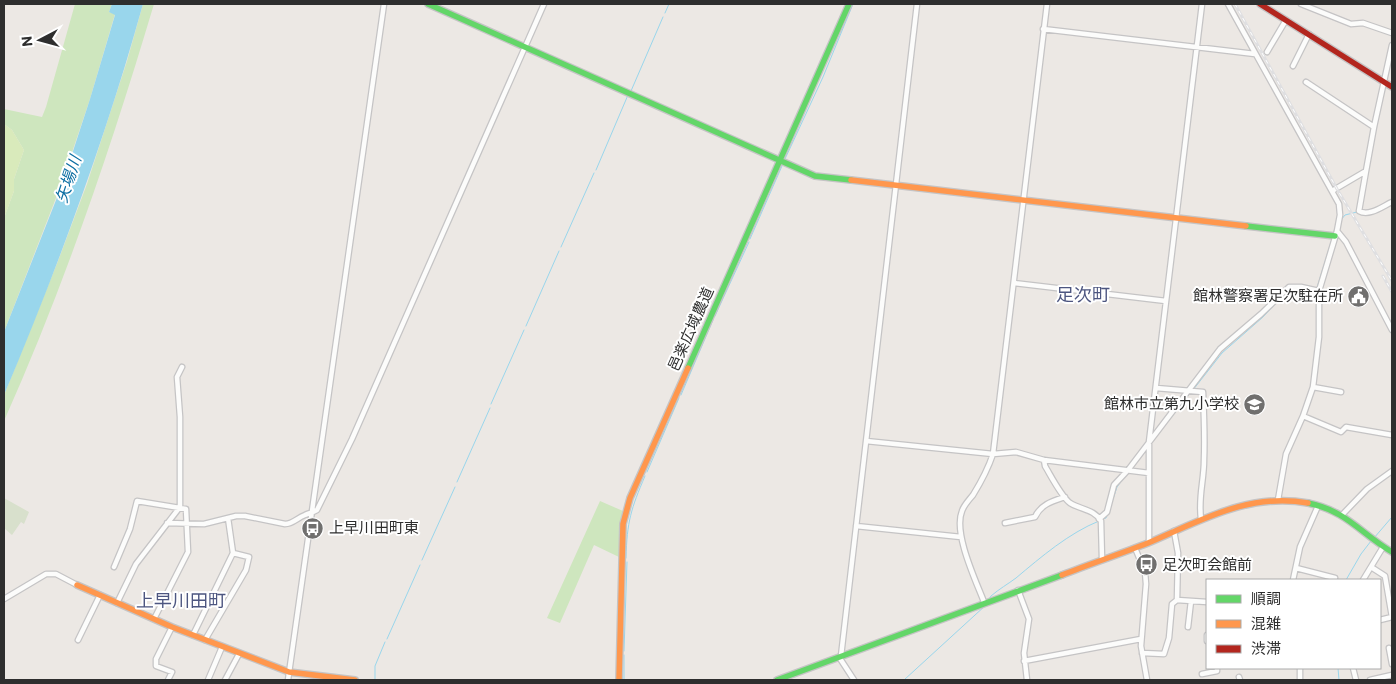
<svg xmlns="http://www.w3.org/2000/svg" width="1396" height="684" font-family="Commissioner,'Noto Sans JP',sans-serif">
	<rect width="100%" height="100%" fill="#ece8e4"/>
	<path fill="#cee6be" d="M75,4H112L109,12L115,14L90,99L61,185L4,332V218L14,191V179L24,150L12,130L4,124V109L42,117L46,107Z
		M143,4H154C112,145 64,287 4,421V395L58,261L87,184L127,61Z
		M600,501L623,511L621,520L619,557L594,545L560,623L547,618Z"/>
	<path fill="#d8e0cc" d="M4,498L29,512L24,524L21,522L12,535L4,528Z"/>
	<path fill="#d9eabb" d="M4,124L12,130L24,150L14,179V191L4,218Z"/>
	<path fill="#99d6ec" d="M112,4H143C106,137 58,267 4,395V332L62,185L90,99L115,15L109,12Z"/>
	<g fill="none" stroke-linecap="round" stroke-linejoin="round">
		<path stroke="#99d6ec" stroke-width="1" d="M665,13L669,4
			M631,91L663,17
			M785,159L823,77L853,4
			M596,170L628,95
			M1341,220L1345,215L1357,212
			M750,239L782,166
			M561,247L594,173
			M1317,288L1332,239
			M1294,289L1315,293L1316,292
			M715,316L749,242
			M526,326L559,251
			M1193,390L1222,353L1263,317L1276,303
			M681,395L713,320
			M491,404L524,330
			M1156,437L1190,393
			M647,472L679,398
			M457,482L490,408
			M1111,505L1117,487L1126,475
			M1103,519L1106,518L1109,511
			M1374,538L1392,517
			M626,558C627,521 631,509 645,476
			M422,560L455,487
			M1346,580L1361,554L1371,541
			M989,599L991,596C999,589 1008,584 1016,578C1041,557 1069,533 1099,521
			M387,639L420,565
			M624,651L627,562
			M1338,668L1339,680
			M375,680V666L385,642
			M624,680V655
			M904,680L986,605"/>
		<defs>
			<path id="street" d="M1228,4L1339,204L1340,215L1337,231L1319,291V337L1313,387L1303,416L1286,454L1278,500
				M1301,4L1351,24L1363,23L1392,33
				M1043,29L1255,54
				M1267,52L1286,20
				M1293,66L1309,34
				M1306,82L1374,127
				M1366,171L1359,211C1369,217 1383,206 1392,202
				M1332,191L1366,171L1374,127L1392,45
				M1337,231L1346,242L1392,330
				M1014,283L1166,301
				M1313,387L1341,392
				M1156,388L1203,392C1204,415 1205,437 1204,460C1204,481 1198,497 1201,519
				M1303,416L1341,432L1346,427L1392,435
				M866,441L993,454L1016,452L1044,460L1149,473
				M1044,460L1045,466C1051,476 1061,496 1070,503C1081,510 1094,509 1101,521L1102,559
				M1342,515L1367,489L1392,471
				M1099,519L1107,512L1114,485L1128,470L1220,349L1261,314L1289,287H1301L1319,291
				M167,523L204,524L236,516H245L285,524C293,524 297,518 305,515C309,513 312,513 317,510L352,439L544,4
				M1005,523L1035,517C1041,504 1053,501 1065,497
				M856,526L961,537
				M1174,531L1178,553L1177,600
				M1149,542V442L1202,4
				M1135,548L1145,572L1146,584L1141,646L1147,680
				M114,567L130,529L137,501L186,509L188,552L154,619
				M1371,567L1385,576L1392,617
				M1296,568L1335,578
				M1293,580L1300,547L1318,506
				M1363,580L1383,547
				M1018,590L1029,619L1024,653L1027,680
				M4,599L46,574H56L77,585
				M984,602C976,581 953,533 962,511C964,505 969,500 973,495C981,482 988,469 993,454L1047,4
				M117,603L136,564L180,507V417L177,377L182,367
				M1380,620L1392,617
				M1188,627L1191,601
				M193,635L233,553L228,518
				M1207,635V641
				M78,640L100,595
				M205,640L246,570L249,557L233,553
				M1389,648L1392,664
				M1142,653L1164,654L1169,638L1172,604L1177,600L1207,602
				M841,656L917,4
				M839,657L854,680
				M1024,661L1141,639
				M1353,668L1356,680
				M1202,674L1217,671V668
				M1239,677L1240,680
				M168,680L172,672L156,666V659L172,627
				M208,680L222,647
				M225,680L239,654
				M288,680L384,4
				M1300,680V668
				M1370,680L1392,675"/>
			<path id="fast" d="M428,4L815,176L851,180
				M1246,226L1335,236
				M688,368L849,4
				M1308,503C1347,511 1360,533 1392,552
				M777,680L1062,575"/>
			<path id="slow" d="M851,180L1246,226
				M1062,575C1090,564 1120,554 1148,543C1200,521 1249,492 1308,503
				M77,585L172,627L289,672L355,680
				M619,680L623,524L630,498L688,368"/>
			<path id="jam" d="M1260,4L1392,87"/>
		</defs>
		<use href="#street" stroke="#c5c4c5" stroke-width="7"/>
		<use href="#fast" stroke="#c5c4c5" stroke-width="8"/>
		<use href="#slow" stroke="#c5c4c5" stroke-width="8"/>
		<use href="#jam" stroke="#c5c4c5" stroke-width="8"/>
		<use href="#street" stroke="#fcfcfb" stroke-width="4.5"/>
		<use href="#fast" stroke="#63d668" stroke-width="5.5"/>
		<use href="#slow" stroke="#ff974d" stroke-width="5.5"/>
		<use href="#jam" stroke="#b3261e" stroke-width="5.5"/>
		<defs>
			<path id="rail" d="M1235,4L1337,189L1392,281
				M1383,276L1392,292"/>
		</defs>
		<use href="#rail" stroke="#dfdfe1" stroke-width="3"/>
		<use href="#rail" stroke="#fff" stroke-width="1" stroke-dasharray="4" stroke-linecap="butt"/>
	</g>
	<defs>
		<symbol id="civic-disc" viewBox="-11 -11 22 22"><circle r="9.5" fill="#706f6e" stroke="#fff"/><path d="M-.6-6.5H3V-4.5H.6V-3L4-1V1h2V6H-6V1h2V-1L-.6-3ZM-1.2 2.5V6h2.4V2.5Z" fill="#fff"/></symbol>
		<symbol id="school-disc" viewBox="-11 -11 22 22"><circle r="9.5" fill="#706f6e" stroke="#fff"/><path d="M0-5L7-2L0 1L-7-2ZM-4 1L0 2.5L4 1V4Q0 6-4 4Z" fill="#fff"/></symbol>
		<symbol id="bus-disc" viewBox="-11 -11 22 22"><circle r="9.5" fill="#706f6e" stroke="#fff"/><path d="M-5-6H5V4H4V6H2V4H-2V6H-4V4H-5ZM-3.5-4V0h7V-4ZM-3.5 1.2v1.5H-2V1.2ZM2 1.2v1.5H3.5V1.2Z" fill="#fff"/></symbol>
	</defs>
	<g fill-rule="evenodd">
		<use href="#civic-disc" x="1346" y="284" width="25" height="25"/>
		<use href="#school-disc" x="1242" y="392" width="25" height="25"/>
		<use href="#bus-disc" x="300" y="516" width="25" height="25"/>
		<use href="#bus-disc" x="1134" y="552" width="25" height="25"/>
	</g>
	<g text-anchor="middle" stroke-width="4" stroke-linejoin="round" paint-order="stroke">
		<g font-size="15" fill="#2e2e2e" stroke="#fff" text-anchor="end">
			<text x="1343" y="301">館林警察署足次駐在所</text>
			<text x="1239" y="409">館林市立第九小学校</text>
			<text x="329" y="533" text-anchor="start">上早川田町東</text>
			<text x="1162" y="570" text-anchor="start">足次町会館前</text>
		</g>
		<g font-size="15" fill="#2e2e2e" stroke="#fff">
			<text transform="translate(691 329) rotate(-66)" y="5">邑楽広域農道</text>
		</g>
		<g font-size="16" font-style="italic" fill="#0d6fa3" stroke="#fff">
			<text transform="translate(68 179) rotate(-72)" y="6">矢場川</text>
		</g>
		<g font-size="18" fill="#4d5680" stroke="#fff">
			<text x="1083" y="301">足次町</text>
			<text x="181" y="607">上早川田町</text>
		</g>
	</g>
	<rect width="1396" height="684" fill="none" stroke="#2e2e2e" stroke-width="10"/>
	<rect x="1206" y="579" width="175" height="90" fill="#ffffff" stroke="#ababab"/>
	<rect x="1216" y="595" width="25" height="8" fill="#63d668" stroke="#ababab"/>
	<text x="1251" y="604" font-size="15" fill="#2e2e2e">順調</text>
	<rect x="1216" y="620" width="25" height="8" fill="#ff974d" stroke="#ababab"/>
	<text x="1251" y="629" font-size="15" fill="#2e2e2e">混雑</text>
	<rect x="1216" y="645" width="25" height="8" fill="#b3261e" stroke="#ababab"/>
	<text x="1251" y="654" font-size="15" fill="#2e2e2e">渋滞</text>
	<g transform="translate(40 40) rotate(264)" stroke="#ffffff" stroke-width="4" paint-order="stroke">
	<path d="M0-4L9 19L0 12L-9 19Z" fill="#2e2e2e"/>
	<text y="-8" font-size="14" font-weight="bold" text-anchor="middle" fill="#2e2e2e">N</text>
	</g>
</svg>
